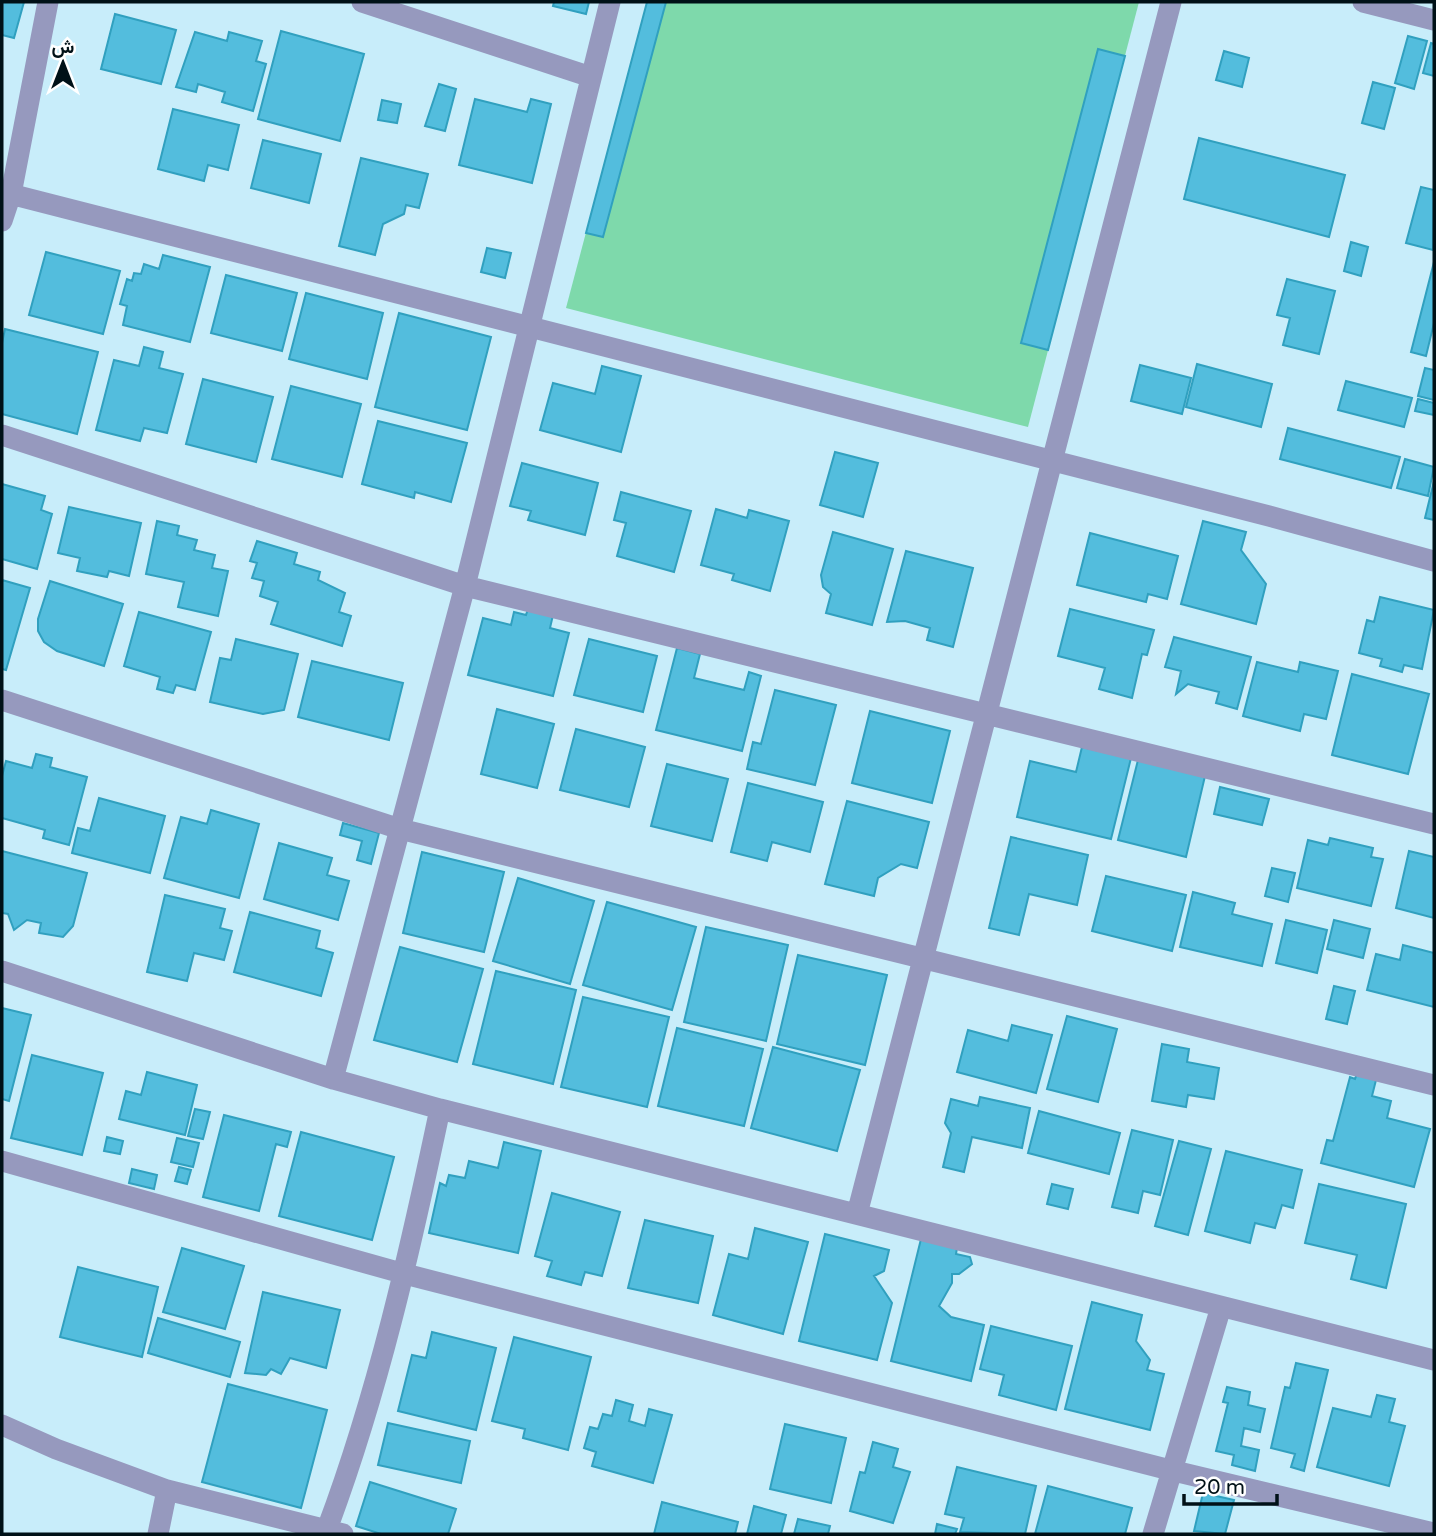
<svg xmlns="http://www.w3.org/2000/svg" width="1436" height="1536" font-family="'Varela Round',Vazirmatn,sans-serif">
	<rect width="100%" height="100%" fill="#c8edfa"/>
	<path fill="#7ed9ab" d="M647,2H1139L1028,427L566,308Z"/>
	<path fill="#53bddd" stroke="#30a0bf" stroke-width="2" d="M2,2H24L14,38L2,35Z
		M554,2H589L586,14L553,6Z
		M647,2H666L603,237L586,233Z
		M115,14L176,30L161,84L101,69Z
		M281,31L364,54L340,141L258,119Z
		M195,32L227,41L229,32L262,41L256,61L266,64L253,111L222,102L225,92L198,84L196,92L176,87Z
		M1408,36L1427,41L1414,89L1395,83Z
		M1431,43L1434,44V76L1423,73Z
		M1098,49L1125,56L1048,350L1021,343Z
		M1224,51L1249,58L1242,87L1216,80Z
		M1373,82L1395,88L1384,129L1362,123Z
		M439,84L456,89L445,131L425,126Z
		M475,99L527,112L531,99L551,104L532,183L459,165Z
		M382,100L401,104L397,123L378,120Z
		M173,109L239,125L228,170L208,165L204,181L158,169Z
		M1199,138L1345,175L1329,237L1184,199Z
		M263,140L321,154L309,203L251,188Z
		M361,158L428,174L419,208L406,205L404,214L383,224L375,255L339,246Z
		M1421,187L1434,190L1433,250L1406,243Z
		M1351,242L1368,247L1361,276L1344,271Z
		M487,248L511,253L505,278L481,272Z
		M46,252L120,271L103,334L29,315Z
		M163,255L210,267L190,342L123,325L127,306L120,304L127,279L132,281L134,273L141,274L144,264L159,269Z
		M1434,262V323L1426,356L1411,352Z
		M226,275L297,293L282,351L211,333Z
		M1287,279L1335,291L1319,354L1283,345L1290,318L1277,315Z
		M306,293L383,313L367,379L289,359Z
		M399,313L491,337L467,430L375,407Z
		M5,329L98,352L77,434L2,414V343Z
		M144,347L163,352L159,368L183,374L167,433L144,428L140,441L96,430L114,360L139,366Z
		M1197,364L1272,384L1261,427L1186,407Z
		M1140,365L1191,378L1182,414L1131,401Z
		M602,366L641,376L621,452L540,430L553,383L595,394Z
		M1425,368L1434,370V400L1418,396Z
		M203,379L273,397L256,462L186,444Z
		M1346,381L1412,398L1404,427L1338,410Z
		M291,386L361,404L342,477L272,459Z
		M1418,399L1434,403V415L1415,411Z
		M378,421L467,443L451,502L415,492L414,498L362,484Z
		M1288,428L1400,457L1391,488L1280,459Z
		M835,452L878,463L863,517L820,505Z
		M1405,459L1434,467L1428,496L1397,488Z
		M522,463L598,483L585,535L528,520L531,511L510,506Z
		M1434,481V520L1425,518Z
		M2,484L45,496L41,510L52,514L37,569L2,559Z
		M621,492L691,511L674,572L617,556L626,523L614,520Z
		M69,507L141,523L129,576L109,571L107,577L77,571L80,558L58,553Z
		M716,509L747,518L749,510L789,521L770,591L732,580L734,574L701,565Z
		M157,521L179,526L177,535L197,540L194,550L215,555L212,568L228,571L218,616L178,607L184,582L146,574Z
		M1203,521L1246,532L1241,550L1266,584L1256,624L1181,604Z
		M833,532L893,549L872,625L826,613L831,594L823,587L821,575Z
		M1090,533L1178,556L1167,599L1148,594L1146,602L1077,585Z
		M257,541L297,553L294,564L320,572L318,580L345,593L339,612L351,616L342,646L271,624L278,602L260,596L264,581L252,578L257,563L250,561Z
		M906,551L973,568L953,647L927,640L930,628L905,621L887,622Z
		M2,580L30,588L6,670L2,669Z
		M50,581L123,604L104,666L57,651L44,642L38,631V619Z
		M1380,597L1434,610L1422,669L1404,665L1402,672L1380,666L1382,659L1359,653L1367,620L1374,622Z
		M528,609L553,615L550,628L569,633L553,696L468,675L483,618L511,625L514,612L526,615Z
		M1070,609L1154,630L1147,655L1142,654L1132,698L1099,689L1105,668L1058,656Z
		M139,612L211,632L195,690L176,685L173,693L157,689L160,677L124,666Z
		M1174,637L1251,657L1237,709L1216,703L1219,692L1195,686L1188,684L1176,694L1181,671L1165,667Z
		M236,639L298,654L284,710L263,714L210,702L220,658L231,660Z
		M589,639L657,656L643,712L574,695Z
		M677,648L700,654L694,678L744,690L749,672L761,676L742,751L656,730Z
		M312,661L403,683L389,740L298,717Z
		M1257,662L1298,672L1300,662L1338,671L1326,719L1304,714L1300,731L1243,716Z
		M1352,674L1429,694L1408,774L1332,755Z
		M775,690L836,705L815,785L747,769L753,742L761,744Z
		M497,709L554,724L537,788L481,774Z
		M870,711L950,731L932,803L852,783Z
		M576,729L645,747L629,807L560,790Z
		M1082,747L1131,758L1111,839L1017,817L1030,761L1076,772Z
		M36,754L52,758L50,767L87,777L69,845L43,838L45,830L2,818V776L6,761L32,768Z
		M1138,760L1205,776L1186,857L1118,840Z
		M667,764L728,779L712,841L651,826Z
		M748,783L823,802L810,852L772,842L767,861L731,852Z
		M1220,787L1269,799L1262,825L1214,814Z
		M99,798L165,816L150,873L72,853L78,828L90,831Z
		M847,801L929,822L917,868L901,864L878,878L874,896L825,884Z
		M211,810L259,824L239,898L164,878L181,817L207,824Z
		M343,823L379,833L371,864L357,860L362,841L340,835Z
		M1011,837L1088,855L1077,905L1029,894L1019,935L989,928Z
		M1330,838L1373,848L1371,857L1383,859L1371,906L1297,888L1308,840L1328,845Z
		M279,843L332,858L327,875L349,881L338,920L264,899Z
		M2,851L87,873L73,926L63,937L39,933L41,923L27,920L14,930L8,914L2,913Z
		M1409,851L1434,857V918L1396,908Z
		M422,852L504,872L484,952L403,933Z
		M1272,868L1295,873L1288,902L1265,896Z
		M1106,876L1186,895L1172,951L1092,931Z
		M518,878L594,901L570,984L493,961Z
		M1193,892L1235,903L1232,914L1272,924L1262,966L1180,947Z
		M165,895L225,909L220,928L232,931L224,960L194,953L187,981L147,972Z
		M607,902L696,927L672,1010L583,985Z
		M250,912L320,931L316,948L333,953L321,996L234,972Z
		M1286,920L1327,930L1317,973L1276,963Z
		M1334,920L1370,929L1363,958L1327,949Z
		M706,927L788,945L766,1041L684,1022Z
		M1403,945L1434,953V1007L1367,990L1376,954L1400,960Z
		M400,947L483,969L457,1062L374,1040Z
		M798,955L887,975L865,1065L777,1044Z
		M496,971L576,990L553,1084L473,1064Z
		M1334,986L1355,991L1347,1024L1326,1019Z
		M583,997L669,1017L647,1107L561,1087Z
		M2,1008L31,1015L9,1101L2,1099Z
		M1067,1016L1117,1029L1098,1102L1047,1089Z
		M1012,1025L1052,1035L1036,1093L957,1072L968,1030L1008,1041Z
		M677,1028L763,1049L744,1126L658,1106Z
		M1162,1044L1189,1049L1187,1062L1219,1068L1214,1099L1188,1095L1186,1107L1152,1101Z
		M773,1047L860,1070L837,1151L751,1128Z
		M32,1055L103,1073L82,1155L11,1138Z
		M1358,1071L1377,1076L1372,1096L1391,1101L1387,1118L1430,1129L1414,1187L1321,1163L1327,1140L1333,1141L1350,1077L1355,1079Z
		M147,1072L197,1085L185,1135L119,1119L126,1091L141,1095Z
		M980,1097L1030,1108L1022,1148L972,1137L964,1172L943,1167L951,1133L945,1123L951,1099L978,1106Z
		M195,1109L210,1112L203,1139L188,1136Z
		M1039,1111L1120,1133L1109,1174L1028,1153Z
		M224,1115L291,1132L287,1147L276,1144L259,1211L203,1197Z
		M1132,1130L1173,1140L1160,1195L1143,1191L1138,1213L1112,1207Z
		M301,1132L394,1157L372,1240L279,1216Z
		M107,1137L123,1141L120,1154L104,1151Z
		M177,1138L199,1143L193,1167L171,1162Z
		M1179,1141L1211,1149L1188,1235L1155,1226Z
		M504,1142L541,1151L518,1253L429,1233L440,1183L446,1186L449,1175L465,1178L469,1161L498,1168Z
		M1226,1151L1302,1170L1293,1208L1282,1205L1275,1228L1255,1223L1250,1243L1205,1231Z
		M179,1167L191,1170L187,1184L175,1181Z
		M132,1169L157,1175L154,1189L129,1183Z
		M1052,1184L1073,1189L1068,1209L1047,1204Z
		M1319,1184L1406,1204L1386,1288L1351,1279L1357,1255L1305,1243Z
		M552,1193L620,1212L602,1276L585,1272L581,1285L547,1276L552,1261L535,1256Z
		M645,1220L713,1236L698,1303L628,1288Z
		M755,1228L808,1242L783,1334L713,1315L729,1254L748,1259Z
		M825,1234L889,1250L884,1271L874,1276L892,1303L877,1360L799,1341Z
		M921,1239L957,1248L956,1254L970,1257L972,1264L959,1274H952V1283L939,1306L951,1317L984,1325L971,1381L891,1361Z
		M182,1248L244,1266L225,1329L163,1312Z
		M78,1267L158,1287L142,1357L60,1337Z
		M263,1292L340,1310L326,1368L290,1358L281,1374L271,1369L266,1375L245,1373Z
		M1092,1302L1142,1315L1136,1341L1150,1360L1147,1370L1164,1374L1150,1430L1065,1409Z
		M158,1318L240,1342L230,1377L148,1353Z
		M991,1326L1072,1346L1056,1410L999,1395L1004,1375L980,1369Z
		M432,1332L496,1348L476,1430L398,1411L412,1355L426,1358Z
		M514,1337L591,1357L568,1450L523,1438L525,1429L492,1421Z
		M1296,1363L1328,1370L1304,1471L1291,1467L1295,1454L1271,1448L1285,1387L1290,1388Z
		M228,1384L327,1410L301,1508L202,1482Z
		M1227,1387L1250,1392L1248,1405L1265,1409L1260,1432L1244,1428L1241,1446L1259,1450L1255,1471L1232,1465L1234,1455L1216,1451L1228,1403L1223,1402Z
		M1377,1395L1395,1399L1389,1422L1405,1426L1389,1486L1317,1467L1333,1408L1371,1417Z
		M616,1400L633,1405L629,1421L645,1426L649,1409L672,1415L653,1483L592,1466L596,1452L584,1448L590,1427L598,1429L603,1414L612,1416Z
		M388,1423L470,1441L461,1483L378,1465Z
		M785,1424L846,1438L831,1503L770,1489Z
		M873,1442L898,1449L893,1467L910,1472L893,1523L850,1511L860,1472L865,1473Z
		M957,1467L1036,1486L1025,1534L960,1532L964,1518L945,1514Z
		M370,1482L456,1509L448,1534H381L356,1526Z
		M1048,1486L1132,1508L1125,1534H1035Z
		M1203,1493L1234,1500L1225,1534L1194,1531Z
		M662,1502L738,1522L735,1534H654Z
		M754,1506L786,1515L781,1534H747Z
		M798,1519L830,1526L828,1534H794Z
		M937,1524L957,1529L955,1534H935Z"/>
	<g fill="none" stroke-linecap="round" stroke-linejoin="round">
		<path stroke="#9699be" stroke-width="21" d="M362,2L591,77
			M1363,2L1434,20
			M2,192L1269,516L1434,561
			M2,221L11,194L48,2
			M2,435L465,586L1434,824
			M2,700L400,829L1434,1085
			M2,971L333,1079L440,1109L1434,1360
			M333,1079L465,586L610,2
			M2,1161L405,1274L1170,1470L1434,1533
			M857,1214L1171,2
			M2,1425L56,1449L167,1490L343,1534
			M327,1529C378,1393 410,1251 440,1109
			M158,1534L167,1490
			M1153,1534L1221,1307"/>
	</g>
	<rect width="1436" height="1536" fill="none" stroke="#001117" stroke-width="7"/>
	<g transform="translate(63 63)" stroke="#ffffff" stroke-width="5" paint-order="stroke">
	<path d="M0-5L12 26L0 18L-12 26Z" fill="#001117"/>
	<text y="-10" font-size="19" font-weight="bold" text-anchor="middle" fill="#001117">ش</text>
	</g>
	<path d="M1184 1494v10h93v-10" fill="none" stroke="#001117" stroke-width="3.5"/>
	<text x="1194" y="1494" font-size="21" fill="#001117" stroke="#ffffff" stroke-width="5" paint-order="stroke">20 m</text>
</svg>
